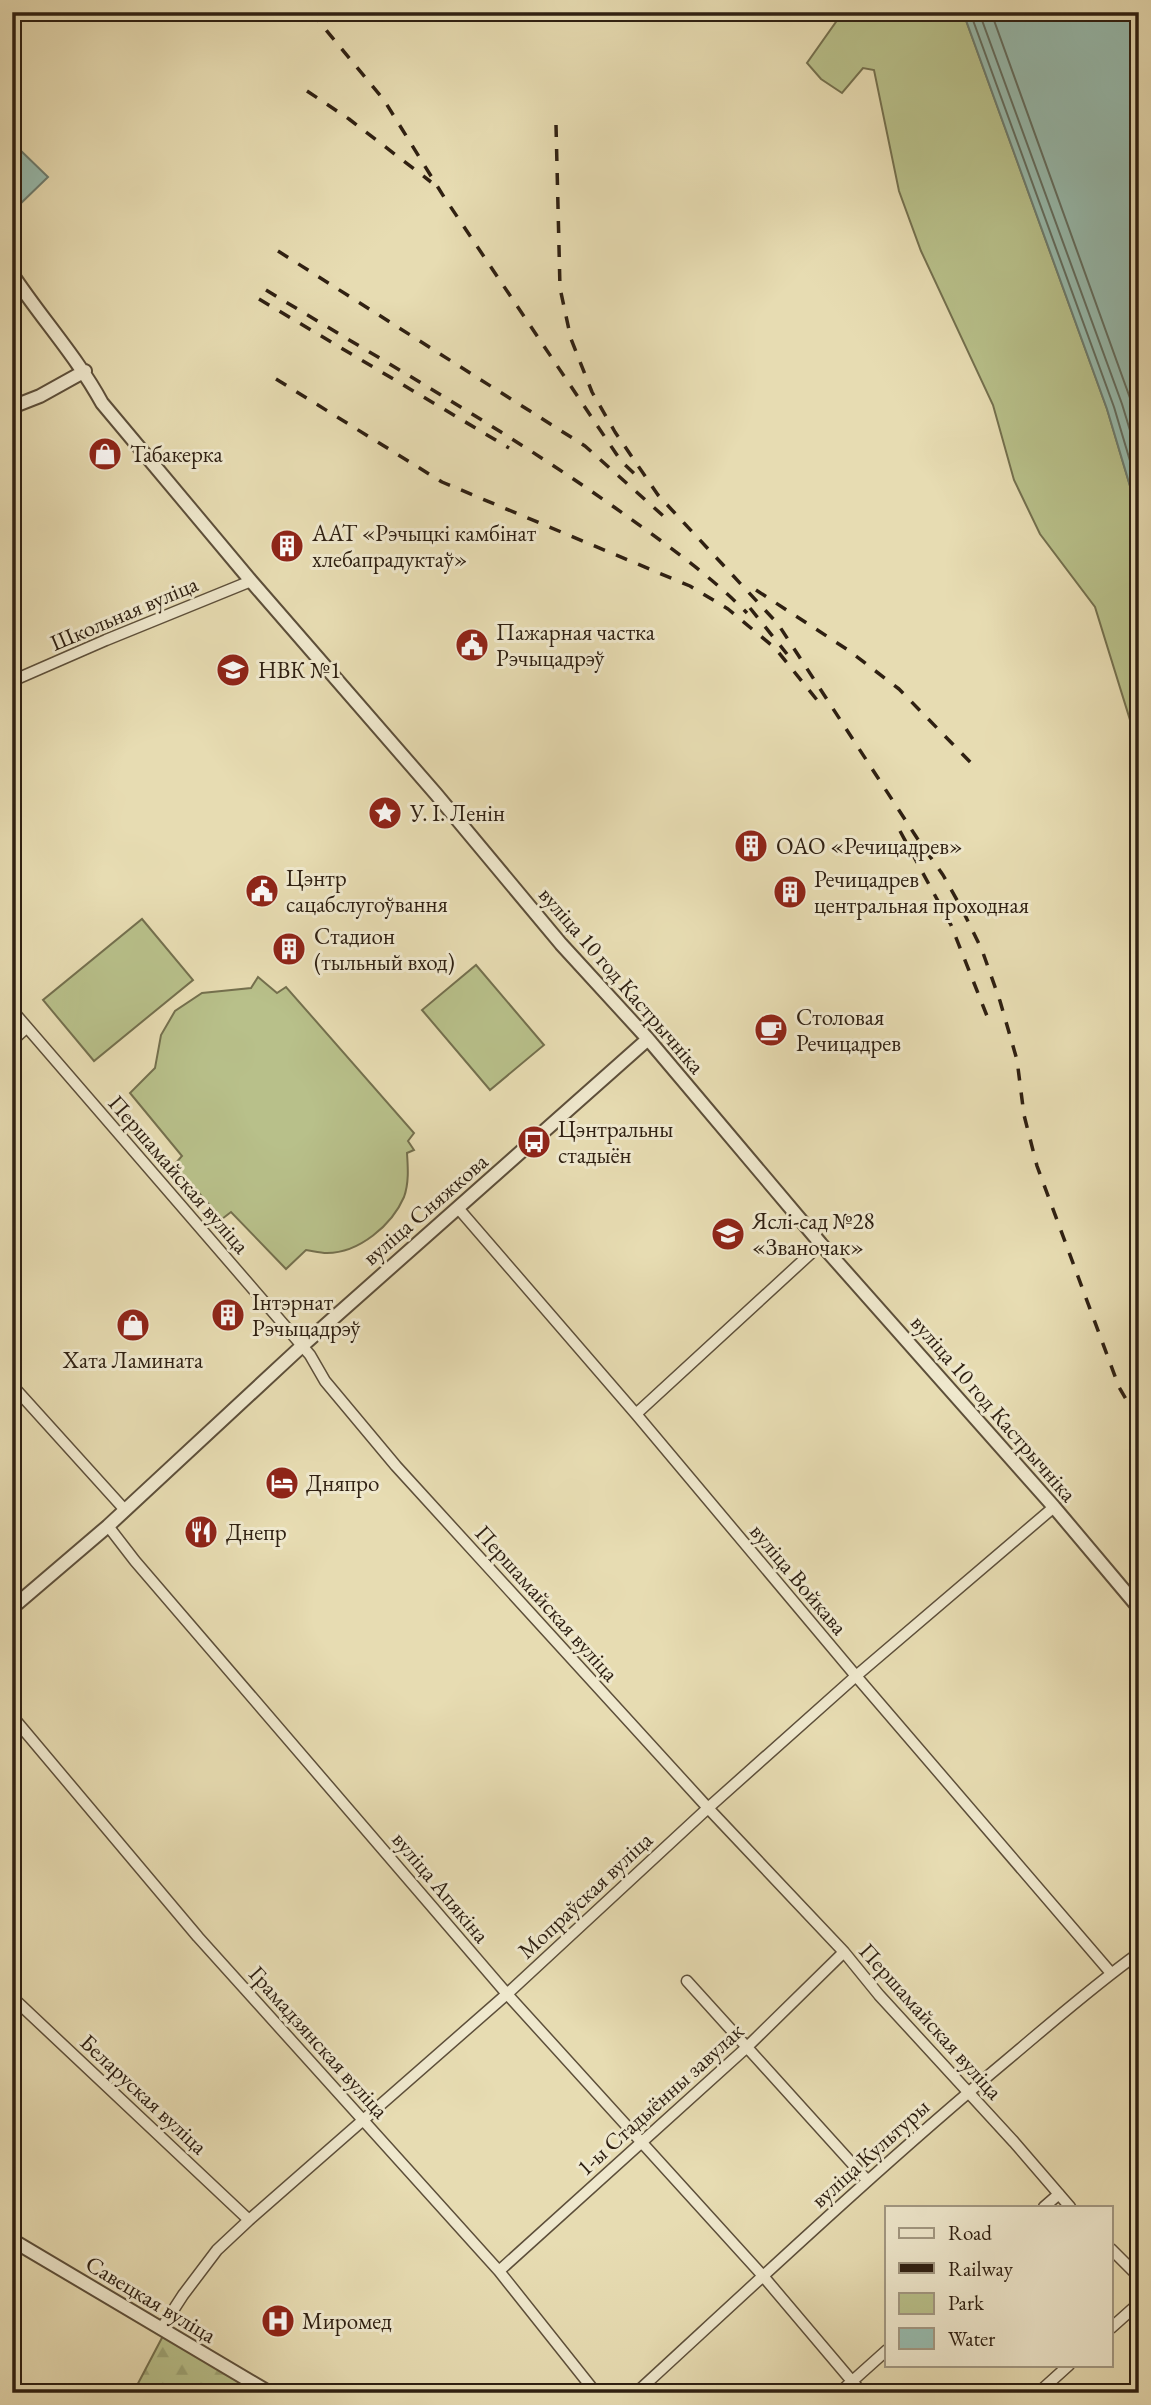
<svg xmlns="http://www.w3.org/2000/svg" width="1151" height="2405" font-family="'EB Garamond',serif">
	<defs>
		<pattern id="forest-firs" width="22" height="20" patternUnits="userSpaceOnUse" patternTransform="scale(1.75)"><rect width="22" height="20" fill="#b8c08a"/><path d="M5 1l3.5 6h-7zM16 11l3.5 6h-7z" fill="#9ea576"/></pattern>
	</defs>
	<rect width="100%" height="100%" fill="#e7dcb2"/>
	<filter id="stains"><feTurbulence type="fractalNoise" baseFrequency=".00286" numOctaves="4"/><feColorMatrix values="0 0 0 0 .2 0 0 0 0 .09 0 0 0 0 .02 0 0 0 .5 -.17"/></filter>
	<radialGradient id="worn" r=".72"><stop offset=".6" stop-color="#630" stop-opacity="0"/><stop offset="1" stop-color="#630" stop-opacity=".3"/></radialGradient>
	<path fill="#b8c08a" stroke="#74704e" stroke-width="2" d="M843,12H963L1107,409L1139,516V738L1131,723L1095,607L1040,534L1014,480L993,405L921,251L899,191L874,70L863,68L842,93L821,79L807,63Z
		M142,919L193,980L94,1061L43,1000Z
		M476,965L544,1045L490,1090L422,1010Z
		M258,977L277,993L286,987L414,1133L408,1141L414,1150L407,1153C408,1168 409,1183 404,1197C392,1225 359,1253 327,1253C320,1253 313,1251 306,1250L286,1269L231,1212L222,1219L174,1165L182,1156L130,1093L155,1068L161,1035L175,1011L202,993L251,988Z"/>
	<path fill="url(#forest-firs)" stroke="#74704e" stroke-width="2" d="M164,2334L265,2393H133Z"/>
	<path fill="#97bbae" stroke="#6d7d70" stroke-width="2" d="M963,12H1139V516L1107,409Z
		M17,147L48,177L17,207L12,202V152Z"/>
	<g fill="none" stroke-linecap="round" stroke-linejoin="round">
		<path stroke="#636e60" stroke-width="2" d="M970,12L1114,407L1139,491
			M979,12L1122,404L1139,460
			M991,12L1139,423"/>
		<defs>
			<path id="minor" d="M12,681L106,640L251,581
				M12,1010L310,1355L325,1381L396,1466L708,1808L844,1952L879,1995L1014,2142L1070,2207
				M12,1041L26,1028
				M458,1208L636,1414L856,1676L1111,1973
				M12,1385L125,1510
				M636,1414L821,1244
				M108,1526L135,1561L507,1994L763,2276L862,2393
				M12,1716L198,1937L499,2271L596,2393
				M687,1981L867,2180
				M12,1997L249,2220
				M1044,2207L1059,2194
				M1111,2249L1139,2277
				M499,2271L746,2048L844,1952
				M1111,2328L1139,2303
				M161,2329L183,2295L217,2250L249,2220L507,1994L708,1808L856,1676L1054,1507
				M636,2393C759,2280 880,2166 1007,2060C1050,2024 1093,1986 1139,1953
				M839,2393L887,2350
				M1038,2393L1069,2365"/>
			<path id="tertiary" d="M12,274C41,318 77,357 102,403L251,581L436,794L561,944L648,1039L821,1244L1054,1507L1139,1608
				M12,407L40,396L85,371
				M12,1608L108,1526L302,1346L648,1039
				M12,2240L270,2393"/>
		</defs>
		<use href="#minor" stroke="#5d4f3a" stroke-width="13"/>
		<use href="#tertiary" stroke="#5d4f3a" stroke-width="16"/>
		<use href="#minor" stroke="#efe8cd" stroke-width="10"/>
		<use href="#tertiary" stroke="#efe8cd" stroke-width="12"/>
		<path stroke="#2f2012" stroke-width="3.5" stroke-dasharray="12 12" stroke-linecap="butt" d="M311,12L384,100L444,197L621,461L640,479
			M307,91L349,119L431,182
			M556,125L560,288L571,339L592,392L615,432L658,495L778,624L917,838L943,875L962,909L982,950L1000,1001L1017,1060L1024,1115L1037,1166L1119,1387L1139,1422
			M278,251L585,446L669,521
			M266,290C383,361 502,428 614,507C660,540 708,573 747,613
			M259,299L509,448
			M276,379L442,482L690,586L728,609L775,648L817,700
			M756,590L848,650L899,689L975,767
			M750,608L787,654
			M900,831L951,925L991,1026"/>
	</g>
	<defs>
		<symbol id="shop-disc" viewBox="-11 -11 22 22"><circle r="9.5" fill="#8f2418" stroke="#efe8cd"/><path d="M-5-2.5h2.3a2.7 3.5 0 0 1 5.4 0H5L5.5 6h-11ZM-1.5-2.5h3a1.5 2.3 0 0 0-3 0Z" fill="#fff"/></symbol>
		<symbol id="building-disc" viewBox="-11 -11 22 22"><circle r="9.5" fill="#8f2418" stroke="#efe8cd"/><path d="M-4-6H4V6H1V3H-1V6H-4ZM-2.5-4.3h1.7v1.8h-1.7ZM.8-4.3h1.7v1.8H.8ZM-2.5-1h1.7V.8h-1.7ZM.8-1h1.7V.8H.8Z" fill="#fff"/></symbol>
		<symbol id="civic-disc" viewBox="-11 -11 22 22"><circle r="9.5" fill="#8f2418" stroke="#efe8cd"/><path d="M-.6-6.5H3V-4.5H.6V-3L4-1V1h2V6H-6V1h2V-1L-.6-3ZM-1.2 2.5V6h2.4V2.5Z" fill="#fff"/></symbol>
		<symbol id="school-disc" viewBox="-11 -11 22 22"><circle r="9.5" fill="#8f2418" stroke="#efe8cd"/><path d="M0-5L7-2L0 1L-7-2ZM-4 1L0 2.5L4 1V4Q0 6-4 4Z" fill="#fff"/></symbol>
		<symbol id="sight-disc" viewBox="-11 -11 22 22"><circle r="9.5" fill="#8f2418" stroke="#efe8cd"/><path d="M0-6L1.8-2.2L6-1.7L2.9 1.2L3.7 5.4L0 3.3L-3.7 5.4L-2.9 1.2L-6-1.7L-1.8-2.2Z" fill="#fff"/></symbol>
		<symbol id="cafe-disc" viewBox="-11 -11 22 22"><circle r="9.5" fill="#8f2418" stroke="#efe8cd"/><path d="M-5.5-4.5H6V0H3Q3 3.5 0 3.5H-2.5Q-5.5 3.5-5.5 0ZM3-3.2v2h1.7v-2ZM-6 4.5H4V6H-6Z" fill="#fff"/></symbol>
		<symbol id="bus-disc" viewBox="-11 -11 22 22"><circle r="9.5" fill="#8f2418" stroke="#efe8cd"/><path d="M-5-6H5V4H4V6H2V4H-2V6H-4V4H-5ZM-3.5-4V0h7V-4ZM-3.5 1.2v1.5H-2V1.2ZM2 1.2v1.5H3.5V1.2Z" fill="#fff"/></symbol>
		<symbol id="hotel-disc" viewBox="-11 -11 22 22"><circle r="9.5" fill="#8f2418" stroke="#efe8cd"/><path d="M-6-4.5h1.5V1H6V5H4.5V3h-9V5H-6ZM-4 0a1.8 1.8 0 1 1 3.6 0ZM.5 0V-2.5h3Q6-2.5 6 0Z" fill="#fff"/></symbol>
		<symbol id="restaurant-disc" viewBox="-11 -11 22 22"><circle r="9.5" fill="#8f2418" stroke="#efe8cd"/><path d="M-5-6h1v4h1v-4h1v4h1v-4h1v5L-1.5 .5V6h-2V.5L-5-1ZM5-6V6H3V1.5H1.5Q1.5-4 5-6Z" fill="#fff"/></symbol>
		<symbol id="hospital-disc" viewBox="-11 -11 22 22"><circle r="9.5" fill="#8f2418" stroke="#efe8cd"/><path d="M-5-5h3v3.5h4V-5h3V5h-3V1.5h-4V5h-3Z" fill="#fff"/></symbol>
	</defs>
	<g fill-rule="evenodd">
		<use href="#shop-disc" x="86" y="435" width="38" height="38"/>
		<use href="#building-disc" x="268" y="527" width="38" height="38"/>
		<use href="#civic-disc" x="453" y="626" width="38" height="38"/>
		<use href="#school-disc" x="214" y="651" width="38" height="38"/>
		<use href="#sight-disc" x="366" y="794" width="38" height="38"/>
		<use href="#building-disc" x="732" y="827" width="38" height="38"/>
		<use href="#civic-disc" x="243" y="872" width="38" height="38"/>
		<use href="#building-disc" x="771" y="873" width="38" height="38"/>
		<use href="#building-disc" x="270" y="930" width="38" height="38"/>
		<use href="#cafe-disc" x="752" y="1011" width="38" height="38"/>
		<use href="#bus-disc" x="515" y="1123" width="38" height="38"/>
		<use href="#school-disc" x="709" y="1215" width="38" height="38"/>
		<use href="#building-disc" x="209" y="1296" width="38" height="38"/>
		<use href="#shop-disc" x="114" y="1306" width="38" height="38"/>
		<use href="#hotel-disc" x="263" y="1464" width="38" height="38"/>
		<use href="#restaurant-disc" x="182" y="1513" width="38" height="38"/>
		<use href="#hospital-disc" x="259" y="2302" width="38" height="38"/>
	</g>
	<g text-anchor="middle" stroke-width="6" stroke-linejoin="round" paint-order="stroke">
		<g font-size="23" fill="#2f2012" stroke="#efe8cd" text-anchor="start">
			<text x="130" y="462">Табакерка</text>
			<text x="312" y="541">ААТ «Рэчыцкі камбінат<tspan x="312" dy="26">хлебапрадуктаў»</tspan></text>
			<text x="496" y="640">Пажарная частка<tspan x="496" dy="26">Рэчыцадрэў</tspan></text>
			<text x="258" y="678">НВК №1</text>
			<text x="410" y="821">У. І. Ленін</text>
			<text x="776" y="854">ОАО «Речицадрев»</text>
			<text x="286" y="886">Цэнтр<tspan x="286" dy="26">сацабслугоўвання</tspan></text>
			<text x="814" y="887">Речицадрев<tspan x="814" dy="26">центральная проходная</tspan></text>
			<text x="314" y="944">Стадион<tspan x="314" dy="26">(тыльный вход)</tspan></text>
			<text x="796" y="1025">Столовая<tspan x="796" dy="26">Речицадрев</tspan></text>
			<text x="558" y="1137">Цэнтральны<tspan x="558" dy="26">стадыён</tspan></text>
			<text x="752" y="1229">Яслі-сад №28<tspan x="752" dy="26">«Званочак»</tspan></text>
			<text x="252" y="1310">Інтэрнат<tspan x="252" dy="26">Рэчыцадрэў</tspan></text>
			<text x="133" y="1368" text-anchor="middle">Хата Ламината</text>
			<text x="306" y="1491">Дняпро</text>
			<text x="226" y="1540">Днепр</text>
			<text x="302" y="2329">Миромед</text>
		</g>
		<g font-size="23" fill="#2f2012" stroke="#efe8cd">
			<text transform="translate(124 613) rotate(-23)" y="8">Школьная вуліца</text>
			<text transform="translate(622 980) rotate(49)" y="8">вуліца 10 год Кастрычніка</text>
			<text transform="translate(179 1174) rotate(49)" y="8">Першамайская вуліца</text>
			<text transform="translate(425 1209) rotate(-41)" y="8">вуліца Сняжкова</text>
			<text transform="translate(994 1408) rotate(49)" y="8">вуліца 10 год Кастрычніка</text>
			<text transform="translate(799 1579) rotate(50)" y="8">вуліца Войкава</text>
			<text transform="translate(547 1603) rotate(48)" y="8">Першамайская вуліца</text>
			<text transform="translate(441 1887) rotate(50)" y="8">вуліца Апякіна</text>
			<text transform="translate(585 1895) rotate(-43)" y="8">Мопраўская вуліца</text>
			<text transform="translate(931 2021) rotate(48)" y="8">Першамайская вуліца</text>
			<text transform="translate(319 2042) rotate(48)" y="8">Грамадзянская вуліца</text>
			<text transform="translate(144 2094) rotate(43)" y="8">Беларуская вуліца</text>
			<text transform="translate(660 2099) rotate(-42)" y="8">1-ы Стадыённы завулак</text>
			<text transform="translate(870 2153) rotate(-42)" y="8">вуліца Культуры</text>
			<text transform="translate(151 2299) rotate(31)" y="8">Савецкая вуліца</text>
		</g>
	</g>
	<rect width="1151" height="2405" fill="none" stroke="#e7dcb2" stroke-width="42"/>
	<rect x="14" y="14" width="1123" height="2377" fill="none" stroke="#2f2012" stroke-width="3.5"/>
	<rect x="21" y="21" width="1109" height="2363" fill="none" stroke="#2f2012" stroke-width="2"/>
	<rect x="885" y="2206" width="228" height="161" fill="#efe8cd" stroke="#a29882" stroke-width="2"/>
	<rect x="899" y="2228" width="35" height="10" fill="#efe8cd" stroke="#a29882" stroke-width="2"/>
	<text x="948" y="2240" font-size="21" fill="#2f2012">Road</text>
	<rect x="899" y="2263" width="35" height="10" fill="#2f2012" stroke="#a29882" stroke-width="2"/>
	<text x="948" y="2276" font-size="21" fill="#2f2012">Railway</text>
	<rect x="899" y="2293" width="35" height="21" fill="#b8c08a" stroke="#a29882" stroke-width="2"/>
	<text x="948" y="2310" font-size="21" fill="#2f2012">Park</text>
	<rect x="899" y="2328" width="35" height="21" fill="#97bbae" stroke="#a29882" stroke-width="2"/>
	<text x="948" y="2346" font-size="21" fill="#2f2012">Water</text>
	<rect width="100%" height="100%" filter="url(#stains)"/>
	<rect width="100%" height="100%" fill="url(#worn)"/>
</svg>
